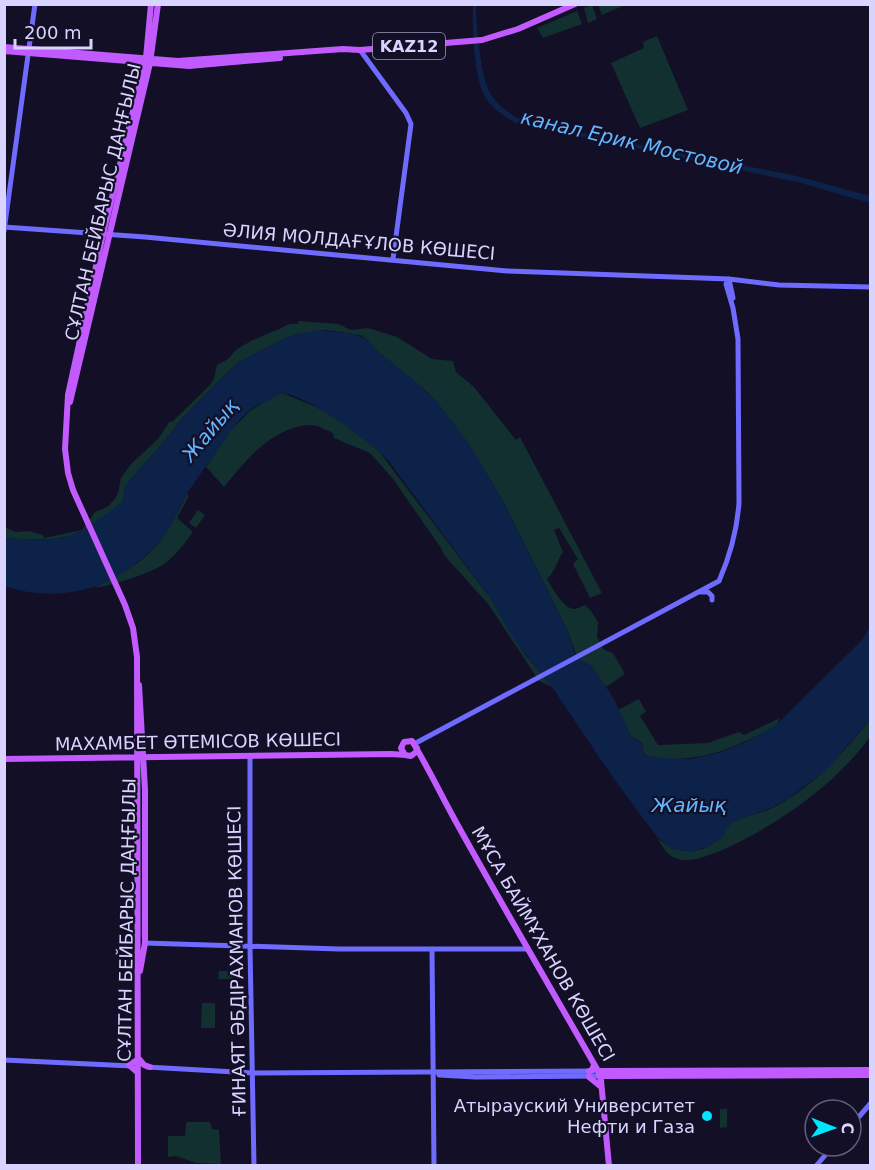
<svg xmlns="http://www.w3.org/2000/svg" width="875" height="1170" font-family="'DejaVu Sans',sans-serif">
	<rect width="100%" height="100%" fill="#130f26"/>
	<path fill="#12302f" d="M592,5L597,19L588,23L584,8Z
		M598,5H625L602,15Z
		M577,11L582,24L543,38L537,28Z
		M657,36L688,110L640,128L611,63L644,48L643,42Z
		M299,321L338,324L351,330L368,328L397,337L432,359L453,361L456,372L474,387L516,440L520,437L602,593L590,598L573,564L578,559L559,528L554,530L563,552C557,561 555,572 547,579C552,587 564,610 575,609C576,609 583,606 585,605L591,611L598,622L597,637L604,650L613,653L625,674L606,687L591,666L577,658L569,634L503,501L469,445L437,402L425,390L377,351L368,340L360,335L326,330L297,334L270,346L237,363L184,416L163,443L136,473L125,487L123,502C109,512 95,526 80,532C56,543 30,539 5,538L4,527L16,532L29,531L43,535L44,538L82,530L95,512L107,507L114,500L118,493L121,478L131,464L158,439L170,421L172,422L210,385L214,379L217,365C229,359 227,360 235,351C241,345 268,333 277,330C286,327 285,323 298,324Z
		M279,394H285L316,407L337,419L378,450L490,598L523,652L552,687L539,681L489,605L444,555L441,548L393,479L370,453L334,438L333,433C326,430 318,425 311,425C273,426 246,460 224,487L206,467L230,431L251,410Z
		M187,494L189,496L177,518L193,532C184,544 174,558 161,566C144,575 114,585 94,588C115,577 137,567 153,549C168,533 177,513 187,494Z
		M198,510L205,515L196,528L189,523Z
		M639,699L646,712L640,716L658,745L708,743L739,732L744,735L780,718L776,726C732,749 700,764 649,757L644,754L642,743L631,736L618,710Z
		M870,720V737C833,787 776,826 720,851C708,855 697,861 684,860C669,859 664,849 657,838C678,856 702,856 722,836C726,832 727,825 733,822C745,816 760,814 772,808C811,789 843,753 870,720Z
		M139,763H141L142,937H139Z
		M219,971H236V979H218Z
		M202,1003H215V1028H201Z
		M720,1109H727V1127L720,1128Z
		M188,1122H210L212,1129L219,1130L221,1164L196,1163L176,1156L168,1157V1136H185L186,1123Z"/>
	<path fill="#0c2248" d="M473,5H476C476,22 481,79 490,93C497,104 507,112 518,118L619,141L797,176L870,196V203L797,182L516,123C503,116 491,108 484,95C474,76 472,26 473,5Z
		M317,330L355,334L368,340L377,351L413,379L437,402L469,444L503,501L569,634L575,656L591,666L613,697L631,736L642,744L644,755L659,758L691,759L721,752L744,743L775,726L861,641L870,627V720L827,769L789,798L773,807L731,823L721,839L707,847L691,852L672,849L657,837L614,779L554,690L515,641L490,598L388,460C372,444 302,390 280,394C275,395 272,400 268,401C264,403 260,404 256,406C239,416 227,436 217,451C207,465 197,478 188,492C182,503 177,514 171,525C150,558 116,584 77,591C53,596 27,594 5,586L4,538L40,540L63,538L81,532L123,502L125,487L136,473L163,443L184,416L237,363L283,339L297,334Z"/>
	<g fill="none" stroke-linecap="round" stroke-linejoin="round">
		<path stroke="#6f6bff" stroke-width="5" d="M360,50L406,113L411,124L393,259
			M4,227L145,237L507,271L729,279L779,285L870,287
			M4,231L35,4
			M729,279L733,298
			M700,592H708L712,596V600
			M414,744L719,581C730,556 737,531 739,503L738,339L733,308L726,284L729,279
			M250,756V947L254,1166
			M145,943L339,949H528
			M432,949L434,1166
			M4,1060L132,1066
			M147,1067L253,1073L593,1071
			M439,1075L475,1077L600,1076
			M851,1126L870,1104
			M816,1166L833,1146"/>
		<path stroke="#c25bff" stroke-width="6" d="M4,47L178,61L343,49L360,50L482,40L518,29L575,4
			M4,51L189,66L280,58
			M70,402L150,63L158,4
			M139,685L145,790V943L140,971
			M417,748L416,752L411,756L405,755L401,748L404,742L412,741C428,767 441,795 456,822C502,905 550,987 597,1069L601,1080L609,1166
			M4,759L391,754L406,755
			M139,1059L144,1065L150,1067
			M589,1071L592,1070L594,1065
			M598,1071L870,1070
			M137,1072L129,1065L137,1060
			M600,1076L870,1075
			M589,1077L600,1086
			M138,1166L137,657L133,628L125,605L73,490L68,473L65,449L68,395L103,234L146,58L151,4"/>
	</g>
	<circle fill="#00e5ff" stroke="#130f26" stroke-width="2" cx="707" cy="1116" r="6"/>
	<g text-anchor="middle" stroke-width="4.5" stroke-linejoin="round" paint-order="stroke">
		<rect fill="#130f26" stroke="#9e99be" stroke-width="1.5" x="373" y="33" width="72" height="26" rx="4.5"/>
		<g font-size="16" font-weight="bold" fill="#d9d4ff">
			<text x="409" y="52">KAZ12</text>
		</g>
		<g font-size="18" fill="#d9d4ff" stroke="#130f26">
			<text transform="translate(103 202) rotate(-77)" y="6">СҰЛТАН БЕЙБАРЫС ДАҢҒЫЛЫ</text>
			<text transform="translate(359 242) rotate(5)" y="6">ӘЛИЯ МОЛДАҒҰЛОВ КӨШЕСІ</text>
			<text transform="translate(198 742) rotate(-1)" y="6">МАХАМБЕТ ӨТЕМІСОВ КӨШЕСІ</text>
			<text transform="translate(127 920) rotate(-89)" y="6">СҰЛТАН БЕЙБАРЫС ДАҢҒЫЛЫ</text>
			<text transform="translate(543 944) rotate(60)" y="6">МҰСА БАЙМҰХАНОВ КӨШЕСІ</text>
			<text transform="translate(237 961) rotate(-91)" y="6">ҒИНАЯТ ӘБДІРАХМАНОВ КӨШЕСІ</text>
		</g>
		<g font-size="18" fill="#d9d4ff" stroke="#130f26" text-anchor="end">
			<text x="695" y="1112">Атырауский Университет<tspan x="695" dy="21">Нефти и Газа</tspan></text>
		</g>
		<g font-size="20" font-style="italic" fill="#62b6ff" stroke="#130f26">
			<text transform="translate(632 142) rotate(13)" y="7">канал Ерик Мостовой</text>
			<text transform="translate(210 430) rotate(-50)" y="7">Жайық</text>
			<text x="689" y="812">Жайық</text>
		</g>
	</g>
	<rect width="875" height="1170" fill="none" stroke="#d9d4ff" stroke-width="12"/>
	<g transform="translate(833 1128) rotate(91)"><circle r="28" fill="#130f26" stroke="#625e7d" stroke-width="1.5"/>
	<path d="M0-4.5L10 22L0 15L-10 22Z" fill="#00e5ff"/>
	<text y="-9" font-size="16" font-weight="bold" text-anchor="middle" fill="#d9d4ff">С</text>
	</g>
	<path d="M15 39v9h76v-9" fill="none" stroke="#d9d4ff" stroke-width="3"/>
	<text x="24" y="39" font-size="18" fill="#d9d4ff" stroke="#130f26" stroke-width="4.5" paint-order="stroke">200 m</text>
</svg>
